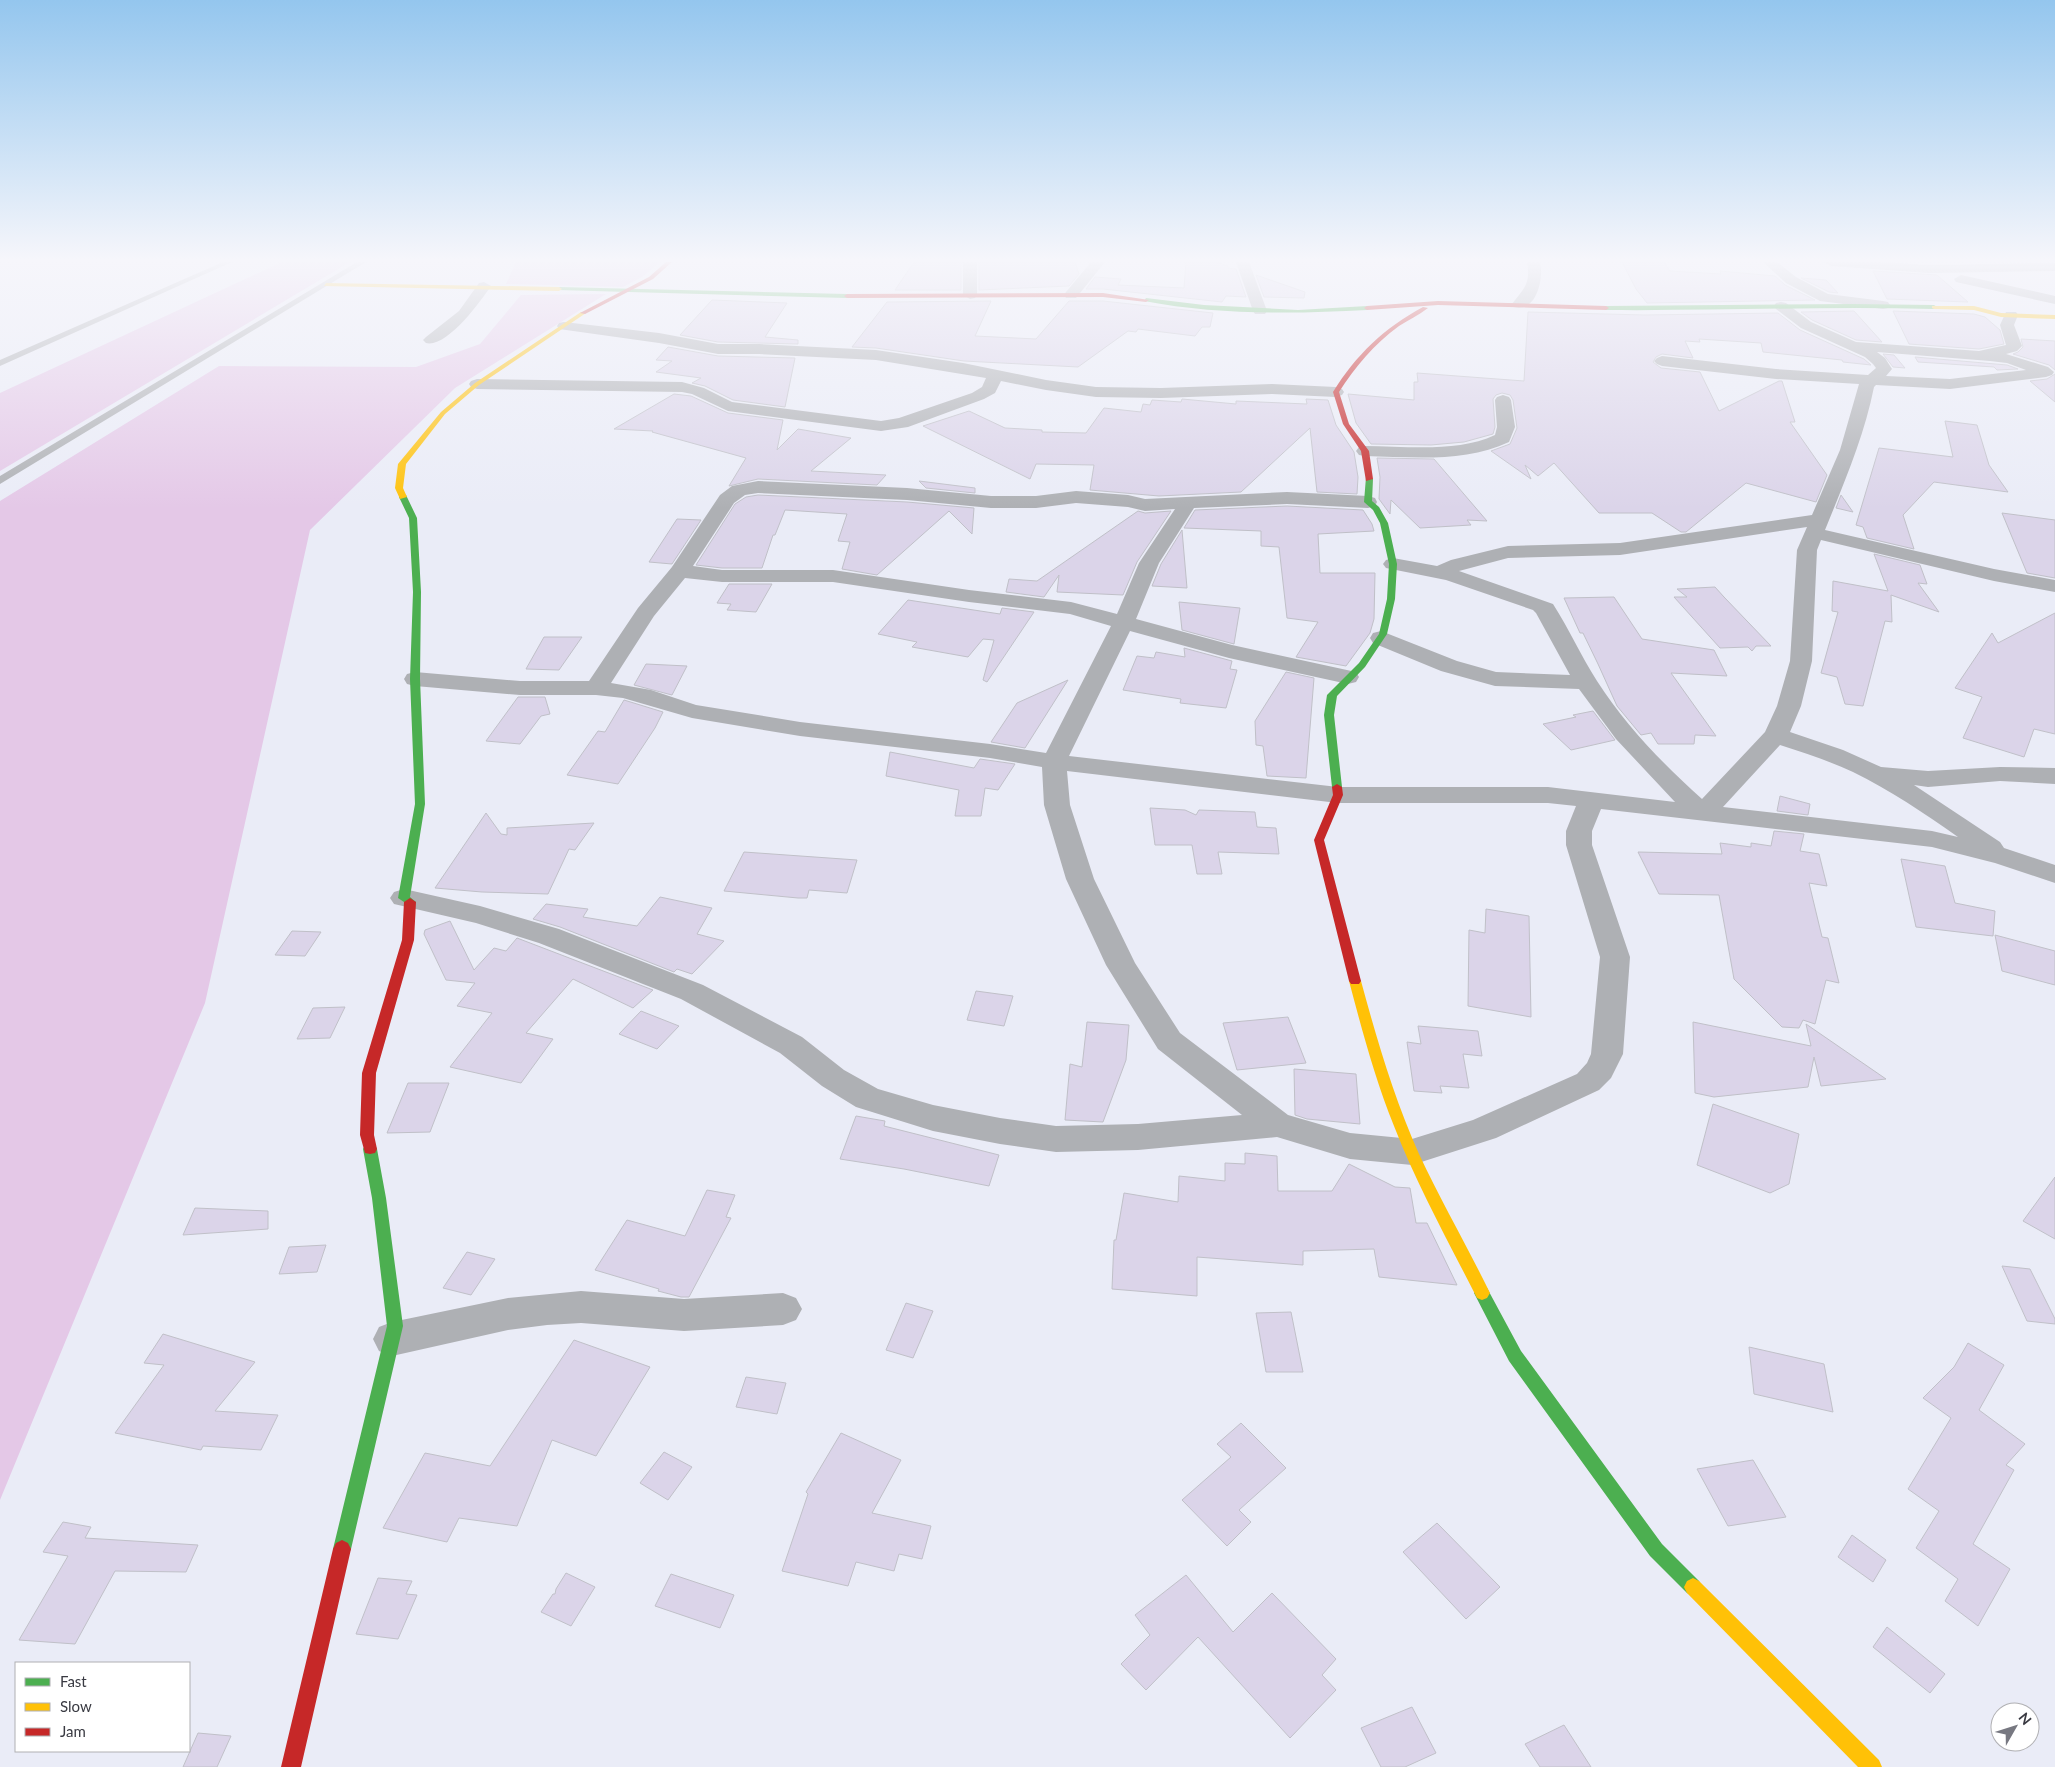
<svg xmlns="http://www.w3.org/2000/svg" width="2055" height="1767" font-family="Lato,sans-serif">
	<rect width="100%" height="100%" fill="#eaecf7"/>
	<path fill="#e4c8e7" d="M282,262H350L0,471V393Z
		M516,262H660L642,277L623,287L506,284Z
		M606,294L455,388L310,530L205,1003L0,1500V501L219,366L416,367L480,344L521,295Z"/>
	<path fill="#dbd4e9" stroke="#c0c0c8" d="M914,262H961V290H895Z
		M979,262H1075L1079,274L1069,286L979,290Z
		M1186,262H1215L1228,266V268L1236,269L1246,297L1226,296L1222,302L1103,289H1086L1095,277L1121,279L1118,285L1184,288Z
		M1622,262H1664L1670,271L1721,274L1720,271L1775,276L1785,285L1815,300L1647,303L1636,289Z
		M1873,271L1937,275L1968,302L1887,299Z
		M1256,275L1305,292L1304,298L1264,297Z
		M1801,278L1826,280L1838,293L1829,292Z
		M712,300L787,303L765,337L798,340V344L718,342L680,335Z
		M991,301L975,336L1036,339L1069,301H1103L1213,313L1210,327H1202L1195,336L1138,329L1136,332L1128,331L1078,367L964,361L876,348L852,347L887,302Z
		M1854,311L1882,342L1856,340L1812,320L1801,312Z
		M1893,311L1974,314L1985,317L2000,330L2004,344L1979,349L1909,344Z
		M1528,312L1645,315L1778,313L1800,330L1864,359L1871,365L1843,362L1842,360L1763,352L1761,343L1699,339L1700,342L1685,341L1693,358L1662,354L1656,357L1653,362L1661,368L1700,372L1719,411L1779,381H1782L1795,422H1790L1827,475L1816,502L1746,483L1686,532H1681L1652,513H1599L1554,463L1538,476L1525,465L1531,479L1491,451L1510,444L1517,428L1513,400L1510,395L1502,393L1496,395L1493,399L1495,427L1493,434L1464,442L1431,445L1371,444L1356,423L1348,394L1414,400V382H1418L1417,373L1524,381Z
		M2021,339L2055,341V370L2049,365L2013,354L2018,352L2023,347Z
		M668,347L718,356L795,358L785,407L733,400L705,386L692,383L701,378L656,372L672,361L656,360Z
		M1883,354L1894,355L1905,368L1893,367Z
		M1915,357L2007,365L2018,369L1997,370L1994,367L1918,362Z
		M2055,374V402L2030,381L2047,379Z
		M674,394L691,396L728,413L783,420L777,450L798,429L851,438L811,471L886,475L877,485L758,479L729,486L746,458L652,432L653,431L614,429Z
		M1182,399L1236,404V401L1307,404L1306,399L1328,400L1336,425L1354,452L1358,477L1357,494L1317,492L1310,428L1241,492L1159,496L1090,490L1094,465L1036,464L1030,479L923,426L969,411L1005,428L1042,430V432L1086,433L1104,408L1141,412L1143,404L1150,405L1152,400L1181,402Z
		M1945,421L1977,425L1989,465L2008,492L1934,482L1903,515L1914,549L1867,538L1863,527L1856,525L1879,448L1953,457Z
		M1377,458L1434,459L1487,521L1467,520L1471,525L1420,528L1391,500L1390,514L1379,499L1380,477Z
		M919,481L975,488V493L926,488Z
		M758,495L907,502L974,508L972,534L949,511L877,575L842,569L850,542L838,541L847,514L785,510L775,535H773L762,568H722L696,565L735,504L746,497Z
		M1841,495L1853,512L1836,508Z
		M1287,506L1363,510L1372,524L1374,531L1318,534L1320,573H1375L1374,619L1370,633L1346,666L1296,657L1318,622L1287,618L1279,547L1261,546V531L1184,528L1195,510Z
		M1138,511L1145,513L1171,511L1137,562L1123,595L1057,592L1059,575L1044,597L1006,592L1009,579L1037,581Z
		M2002,513L2055,520V578L2027,573Z
		M677,519L701,520L672,564L649,562Z
		M1182,530L1187,588L1152,586L1161,564Z
		M1874,554L1920,565L1927,584L1918,583L1939,612L1891,595L1892,622L1885,621L1863,706L1845,704L1837,677L1821,673L1838,612L1832,611L1833,581L1888,591Z
		M729,584H772L756,612L727,610L731,604L717,603Z
		M1715,587L1724,597L1771,646H1756L1752,651L1748,647L1720,648L1674,597H1687L1677,589Z
		M1614,597L1642,639L1714,650L1727,676L1671,673L1716,736L1695,735L1694,744H1658L1651,733L1641,735L1617,706L1598,664L1583,633H1580L1564,598Z
		M908,600L1000,614L1002,608L1034,612L987,682L983,680L994,640L983,639L968,657L912,647L917,642L878,634Z
		M1179,602L1240,608L1234,644L1182,630Z
		M2055,613V734L2034,729L2024,757L1963,738L1982,697L1955,688L1992,633L1998,643Z
		M544,637H582L559,670L526,669Z
		M1184,648L1232,661L1230,669L1237,670L1226,708L1180,703L1181,699L1123,690L1137,656L1154,658L1156,652L1185,657Z
		M646,664L687,666L672,695L634,685Z
		M1286,672L1314,678L1306,778L1267,776L1263,746L1256,745L1255,721Z
		M1068,680L1025,748L991,742L1017,703Z
		M518,697H545L550,714L541,716L520,744L486,741Z
		M624,700L663,712L655,728L618,784L567,775L598,731L605,732Z
		M1593,711L1615,740L1571,750L1543,724L1576,717L1573,715Z
		M890,752L974,768L980,759L1015,764L998,790L985,788L981,816H955L959,790L886,776Z
		M1780,796L1810,804L1808,815L1777,811Z
		M1150,808L1185,810L1196,815L1199,810L1255,812L1257,827L1276,828L1279,854L1218,852L1222,874H1197L1192,845H1155Z
		M486,813L501,834L507,835V828L594,823L575,850L569,849L548,894L482,892L435,888Z
		M1774,831L1804,834L1800,851L1819,854L1827,886L1809,883L1822,937L1828,938L1839,983L1826,980L1815,1024L1803,1020L1799,1028L1782,1027L1734,979L1719,895L1659,894L1638,852L1722,854L1720,843L1751,847V843L1771,846Z
		M744,852L857,860L847,893L809,890L807,898H798L724,891Z
		M1901,859L1945,866L1955,903L1995,911L1993,936L1916,927Z
		M660,897L712,908L697,934L724,941L692,974L677,969L674,972L560,927L533,919L546,904L588,909L583,917L637,926Z
		M1486,909L1529,916L1531,1017L1468,1006L1469,930L1485,933Z
		M450,921L474,970L494,948L506,951L517,938L653,990L633,1008L573,979L526,1033L553,1039L521,1083L450,1067L492,1013L457,1006L475,983L446,980L424,934L425,930Z
		M292,931L321,932L305,956L275,955Z
		M1995,935L2055,951V985L2002,971Z
		M976,991L1013,996L1004,1026L967,1020Z
		M345,1007L330,1038L297,1039L313,1008Z
		M641,1011L679,1026L657,1049L619,1034Z
		M1288,1017L1306,1063L1237,1070L1223,1023Z
		M1087,1022L1129,1025L1126,1060L1103,1122L1065,1120L1070,1064L1082,1067Z
		M1693,1022L1811,1046L1806,1024L1886,1079L1821,1086L1814,1057L1808,1087L1714,1097L1695,1093Z
		M1418,1026L1478,1031L1482,1056L1463,1054L1469,1088L1440,1086L1442,1093L1414,1091L1407,1042L1421,1044Z
		M1294,1069L1356,1074L1360,1124L1307,1119L1295,1115Z
		M408,1083H449L430,1132L387,1133Z
		M1713,1104L1799,1134L1789,1184L1770,1193L1697,1165Z
		M856,1116L885,1121L884,1126L999,1155L989,1186L904,1169L840,1159Z
		M1245,1153L1277,1156L1278,1191H1332L1349,1164L1395,1187L1410,1188L1416,1223H1427L1457,1285L1379,1277L1374,1249L1303,1251V1265L1197,1257V1296L1112,1289L1114,1240H1116L1124,1193L1178,1202L1179,1176L1225,1181V1163L1245,1164Z
		M2055,1177V1239L2023,1221Z
		M707,1190L735,1195L726,1217L731,1218L689,1297H681L658,1291L659,1289L595,1270L627,1220L685,1236Z
		M195,1208L268,1211V1229L183,1235Z
		M326,1245L317,1272L279,1274L289,1247Z
		M467,1252L495,1259L471,1295L443,1288Z
		M2002,1266L2030,1269L2055,1319V1324L2027,1321Z
		M906,1303L933,1311L913,1358L886,1350Z
		M1291,1312L1303,1372H1266L1256,1313Z
		M163,1334L255,1362L215,1411L278,1415L261,1450L203,1446L201,1450L115,1433L164,1365L144,1363Z
		M574,1340L650,1367L596,1456L552,1440L517,1526L459,1518L447,1542L383,1528L425,1453L490,1466Z
		M1968,1343L2004,1365L1979,1410L2025,1444L2006,1465L2014,1470L1973,1544L2010,1569L1978,1626L1945,1601L1958,1579L1916,1548L1939,1511L1908,1489L1951,1418L1923,1398L1954,1367Z
		M1749,1347L1824,1364L1833,1412L1754,1394Z
		M746,1377L786,1383L777,1414L736,1407Z
		M1241,1423L1286,1468L1239,1510L1251,1522L1227,1546L1182,1500L1231,1457L1217,1444Z
		M841,1433L901,1460L872,1513L931,1526L922,1559L899,1554L894,1571L856,1562L848,1586L782,1571L808,1494L806,1492Z
		M664,1452L692,1467L668,1500L640,1483Z
		M1753,1460L1786,1517L1728,1526L1697,1469Z
		M63,1522L91,1527L85,1538L198,1545L186,1572L115,1571L75,1644L19,1640L68,1556L43,1552Z
		M1437,1523L1500,1587L1466,1619L1403,1552Z
		M1852,1535L1886,1560L1873,1582L1838,1557Z
		M566,1573L595,1587L571,1626L541,1612L553,1594H555L556,1589Z
		M671,1574L734,1595L720,1628L655,1606Z
		M1186,1575L1233,1632L1272,1593L1336,1659L1322,1675L1336,1690L1290,1738L1198,1637L1146,1690L1121,1664L1150,1635L1135,1615Z
		M378,1578L412,1581L406,1594L417,1595L398,1639L356,1634Z
		M1887,1627L1945,1674L1930,1693L1873,1647Z
		M1412,1707L1436,1753L1405,1767H1381L1361,1728Z
		M1564,1725L1591,1767H1540L1525,1744Z
		M198,1733L231,1736L217,1767H183Z"/>
	<g fill="none" stroke-linecap="round" stroke-linejoin="round">
		<path fill="#aeb0b4" fill-rule="evenodd" d="M223,262H232L0,366V360Z
			M357,262H366L0,484V476Z"/>
		<path fill="#aeb0b4" fill-rule="evenodd" d="M963,262H977V295L975,298L970,299L963,295Z
			M1091,262H1105L1076,298H1066L1064,295L1066,292Z
			M1236,262H1249L1267,311L1265,314H1255L1253,311Z
			M1527,262H1540C1544,277 1537,313 1514,307L1512,304C1524,288 1531,284 1527,262Z
			M1763,262H1777L1796,277L1828,294L1883,301L1888,302L1890,305L1888,308L1883,309L1820,301L1786,283Z
			M1824,262H1880L1929,265L2055,263V271L1929,273L1831,266Z
			M1961,275L2055,296V304L1956,282L1954,279Z
			M484,282L491,286C480,302 447,348 426,343L423,340L426,337L459,311L479,283Z
			M1781,302L1786,303L1811,322L1856,342L1979,351L2006,345L2000,325L2006,312H2016L2018,315L2014,325L2022,346L2017,351L2006,354L2048,367L2054,372L2052,375L2046,377L1950,389L1876,385L1874,387C1864,437 1844,483 1825,530L1994,569L2055,580V592L1994,581L1821,540L1817,550L1812,661L1801,706L1790,732L1843,750L1881,767L1928,771L2000,767L2055,768V784L2000,781L1928,787L1914,785L2000,842L2004,848L2055,865V883L1995,863L1932,847L1601,809L1592,831V845L1630,957L1623,1054L1611,1078L1599,1090L1496,1138L1412,1165L1350,1159L1277,1137L1138,1150L1056,1152L1000,1144L933,1131L856,1107L822,1086L780,1053L681,999L539,943L476,923L394,904L390,898L394,892L404,889L480,906L559,929L703,985L802,1037L844,1070L878,1089L933,1105L1000,1118L1056,1126L1138,1124L1242,1115L1158,1049L1106,965L1066,879L1044,805L1042,767L990,758L800,736L692,718L623,698L596,695H520L415,686L407,684L404,679L407,674L415,672L520,681H589L638,608L672,567L720,495L732,486L758,481L907,488L991,496H1036L1076,491L1128,495L1145,499L1287,492L1368,496L1375,498L1377,502L1375,506L1368,508L1287,504L1194,508L1159,563L1136,619L1232,645L1356,672L1359,677L1356,682L1348,684L1229,658L1130,631L1069,756L1338,787H1548L1675,802L1616,739L1579,689L1495,686L1441,671L1373,643L1370,638L1373,633L1381,631L1457,661L1496,672L1570,675L1536,613L1533,610L1446,580L1386,568L1383,564L1386,560L1393,558L1437,566L1451,560L1508,546L1620,543L1812,515L1840,450L1859,384L1776,379L1662,366L1657,364L1654,361L1657,358L1662,356L1776,369L1868,375L1876,368L1873,364L1865,357L1801,328L1776,309L1774,306L1776,303ZM1877,352L1990,361L2007,363L2026,370L1950,379L1886,376L1892,369L1885,358ZM758,493L907,500L991,508H1036L1076,503L1128,507L1145,511L1175,509L1139,563L1117,614L1071,602L969,590L833,570H722L693,566L734,503L745,495ZM1807,527L1797,550L1790,661L1777,706L1765,732L1702,799C1663,764 1626,726 1597,681C1581,656 1569,629 1553,604L1459,571L1508,558L1620,555ZM685,578L722,582H833L969,602L1070,614L1111,626L1046,753L990,744L800,722L696,705L651,690L611,683L654,616ZM1780,745C1805,753 1829,761 1853,772C1890,790 1924,813 1958,837L1932,831L1723,807ZM1067,771L1338,803H1548L1576,806L1566,831V845L1600,957L1591,1054L1587,1063L1577,1074L1473,1120L1412,1139L1350,1133L1288,1115L1180,1033L1135,963L1094,879L1070,805Z
			M564,322L659,333L718,344H759L876,350L963,363L1046,380L1096,387L1161,388L1272,384L1336,387L1342,389L1344,392L1342,395L1336,397L1272,394L1161,398L1096,397L1046,390L1001,381L995,393L984,399L908,427L881,431L728,411L692,394L682,392L477,389L471,387L469,384L471,381L477,379L682,382L704,388L732,402L881,421L899,418L972,393L982,387L986,378L876,360L759,354H718L659,343L559,329L557,326L559,323Z
			M1503,395L1509,397L1511,400L1515,427L1509,442C1465,463 1412,457 1365,456L1359,455L1356,451L1359,447L1365,446C1406,446 1457,453 1495,435L1497,427L1495,400L1497,397Z
			M581,1291L684,1299L783,1293L796,1298L802,1309L796,1320L783,1325L684,1331L581,1323L547,1325L508,1330L392,1356L379,1351L373,1339L379,1327L392,1322L508,1298Z"/>
		<path fill="#4caf50" fill-rule="evenodd" d="M559,287L847,294L850,296L847,298L557,290Z
			M1146,298L1204,305L1298,310L1367,306L1370,308L1367,310C1293,314 1217,315 1144,301Z
			M1852,304L1934,305L1937,307L1934,309C1825,306 1715,311 1606,310L1603,308L1606,306Z
			M1366,477L1373,479L1372,501L1379,507L1388,523L1397,564L1395,599L1387,634L1365,667L1337,696L1334,715L1342,787L1337,790L1332,787L1324,715L1327,695L1359,663L1379,634L1387,599L1389,564L1380,523L1373,510L1364,502Z
			M400,495H406L417,518L421,592L420,679L425,804L410,897L416,902L410,906L398,898L415,804L410,679L413,592L409,518L399,497Z
			M370,1144L375,1145L377,1149L386,1198L403,1326L351,1549L348,1555L342,1558L336,1555L333,1549L387,1326L372,1198L363,1149L365,1145Z
			M1482,1286L1487,1288L1521,1351L1662,1544L1699,1581L1702,1587L1699,1593L1693,1596L1687,1593L1650,1556L1509,1361L1474,1293L1477,1288Z"/>
		<path fill="#ffc107" fill-rule="evenodd" d="M326,283L559,287L562,289L559,291L324,286Z
			M1932,306H1974L2001,313L2055,315V319L2001,317L1974,310L1934,309L1932,308Z
			M581,312L586,313L479,385L445,414L406,464L403,488L407,497L400,499L395,488L398,464L441,412L475,383Z
			M1355,977L1359,978L1361,981C1377,1040 1394,1098 1419,1154C1441,1201 1467,1246 1490,1293L1487,1298L1482,1300L1477,1298C1448,1241 1417,1185 1394,1126C1375,1079 1362,1030 1349,981L1351,978Z
			M1693,1578L1699,1581L1879,1760L1882,1767H1858L1687,1593L1684,1587L1687,1581Z"/>
		<path fill="#c62828" fill-rule="evenodd" d="M666,262H672L653,279L585,314L580,313L649,277Z
			M1103,293L1149,300L1146,302L1103,297L847,298L844,296L847,294Z
			M1438,301L1606,306L1609,308L1606,310L1438,305L1367,310L1364,308L1367,306Z
			M1423,307L1428,308C1419,315 1408,320 1399,326C1374,344 1355,367 1339,392L1349,424L1369,451L1373,479L1366,481L1361,451L1343,424L1333,392C1356,355 1384,328 1423,307Z
			M1337,784L1342,787L1343,795L1324,840L1361,981L1359,984H1351L1349,981L1314,840L1333,795L1332,787Z
			M410,898L416,902L414,940L376,1073L374,1135L377,1149L375,1153L370,1154L365,1153L360,1135L362,1073L402,940L404,902Z
			M342,1540L348,1543L351,1549L301,1767H281L333,1549L336,1543Z"/>
	</g>
	<linearGradient id="sky" x2="0" y2="1"><stop stop-color="#94c6ee"/><stop offset="0.51" stop-color="#f6f6fb"/><stop offset="1" stop-color="#f6f6fb" stop-opacity="0"/></linearGradient>
	<rect width="2055" height="509" fill="url(#sky)"/>
	<rect x="15" y="1662" width="175" height="90" fill="#ffffff" stroke="#b0b0b3"/>
	<rect x="25" y="1678" width="25" height="8" fill="#4caf50" stroke="#b0b0b3"/>
	<text x="60" y="1687" font-size="15" fill="#393a42">Fast</text>
	<rect x="25" y="1703" width="25" height="8" fill="#ffc107" stroke="#b0b0b3"/>
	<text x="60" y="1712" font-size="15" fill="#393a42">Slow</text>
	<rect x="25" y="1728" width="25" height="8" fill="#c62828" stroke="#b0b0b3"/>
	<text x="60" y="1737" font-size="15" fill="#393a42">Jam</text>
	<g transform="translate(2015 1727) rotate(51)"><circle r="24" fill="#ffffff" stroke="#b0b0b3"/>
	<path d="M0-4L9 19L0 12L-9 19Z" fill="#777881"/>
	<text y="-8" font-size="14" font-weight="bold" text-anchor="middle" fill="#393a42">N</text>
	</g>
</svg>
